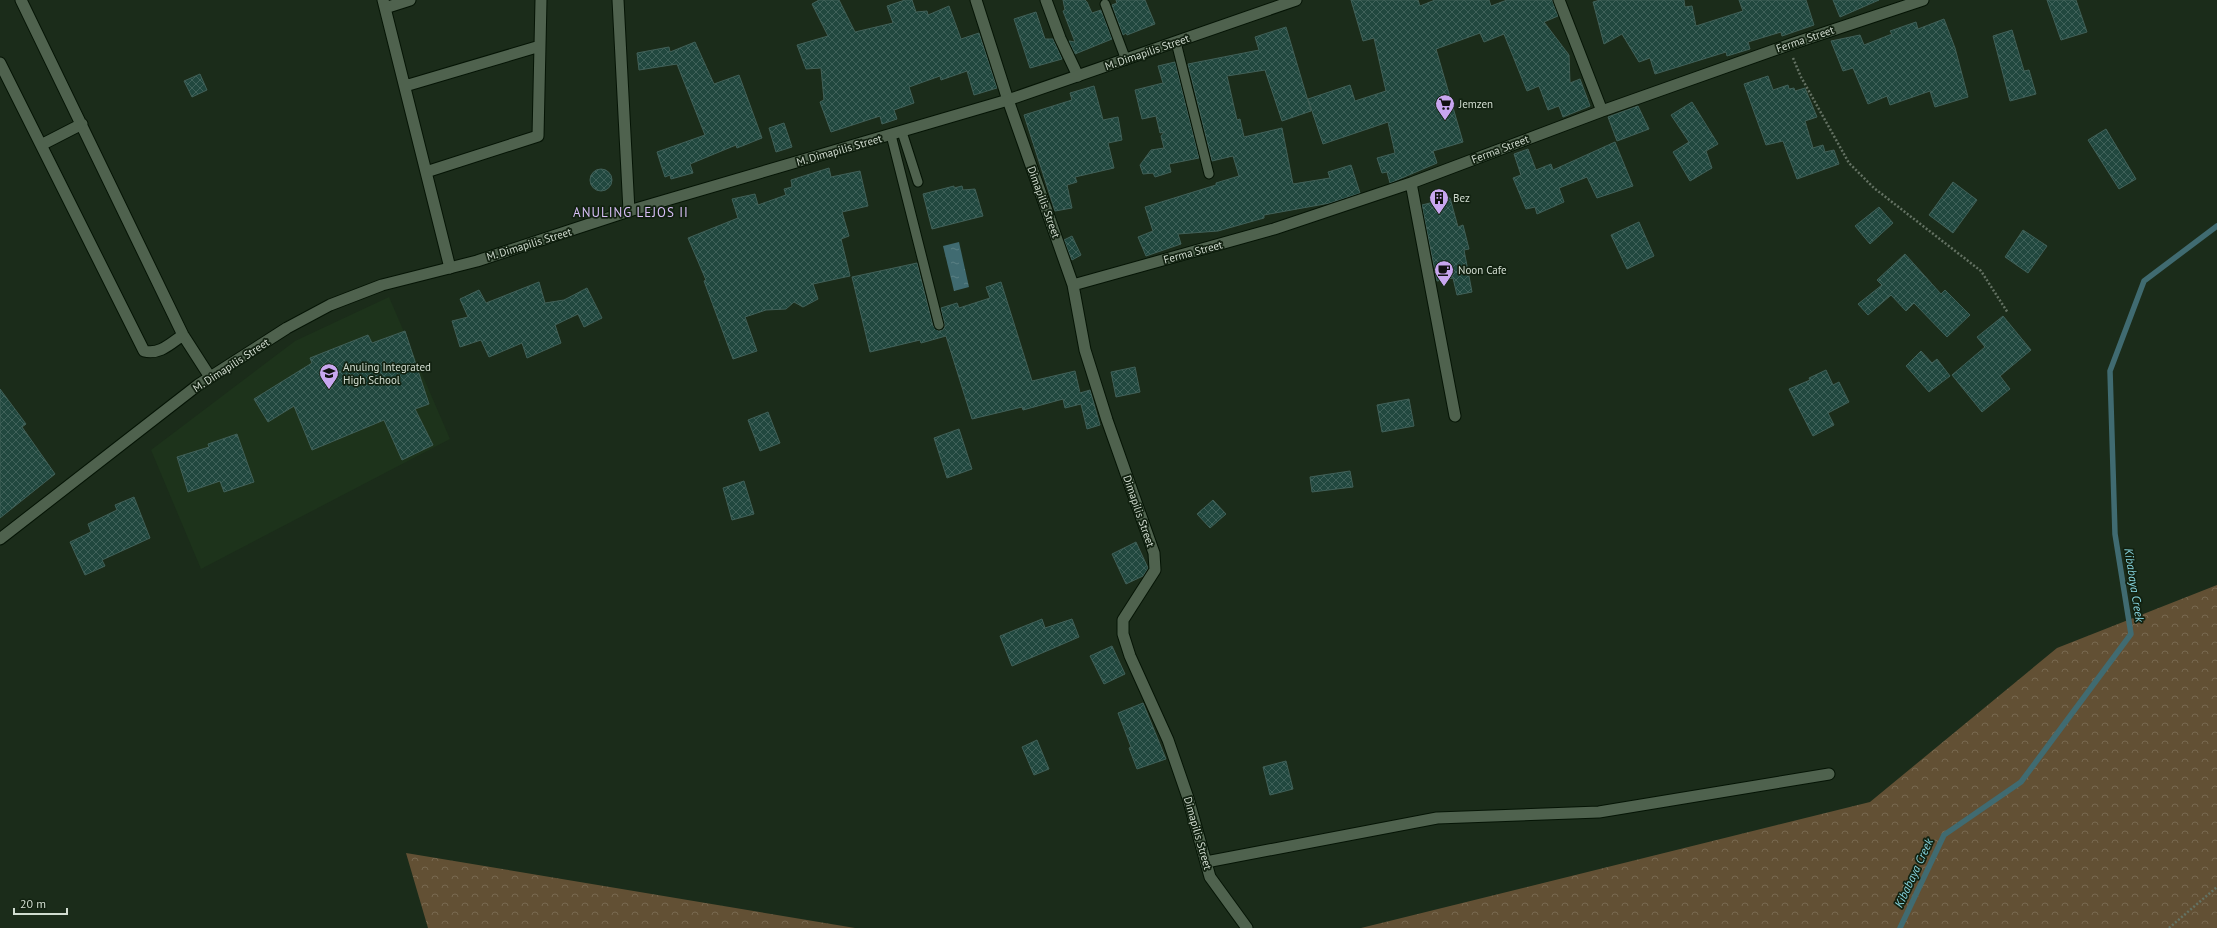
<svg xmlns="http://www.w3.org/2000/svg" width="2217" height="928" font-family="'PT Sans',sans-serif">
	<defs>
		<pattern id="forest-crowns" width="20" height="18" patternUnits="userSpaceOnUse"><rect width="20" height="18" fill="#625034"/><path d="M2 6a3 3 0 1 1 6 0M12 15a3 3 0 1 1 6 0" fill="none" stroke="#786950"/></pattern>
		<pattern id="water-ripples" width="26" height="14" patternUnits="userSpaceOnUse"><rect width="26" height="14" fill="#406b71"/><path d="M2 4q2-2 4 0t4 0M15 11q2-2 4 0t4 0" fill="none" stroke="#5b8084"/></pattern>
		<pattern id="building-cross-hatch" width="8" height="8" patternUnits="userSpaceOnUse"><rect width="8" height="8" fill="#21483f"/><path d="M0 0l8 8M0 8l8-8" fill="none" stroke="#40625a"/></pattern>
	</defs>
	<rect width="100%" height="100%" fill="#1b2c1a"/>
	<path fill="#1d331b" d="M389,297L450,439L201,569L151,450L295,341Z"/>
	<path fill="url(#forest-crowns)" d="M2217,585V928H1361L1870,802L2057,648Z
		M406,853L855,928H428Z"/>
	<path fill="url(#water-ripples)" d="M959,242L969,287L954,291L943,246Z"/>
	<g fill="none" stroke-linecap="round" stroke-linejoin="round">
		<path stroke="#406b71" stroke-width="5.5" d="M1900,928L1944,835L2021,782L2131,634L2115,534L2110,371L2144,281L2217,226"/>
	</g>
	<path fill="url(#building-cross-hatch)" stroke="#416058" d="M819,0H839L855,32L893,23L887,6L905,0H912L916,12L927,11L928,15L949,6L961,39L979,33L997,88L974,95L967,71L941,80L940,76L909,87L914,103L894,110L897,119L882,124L880,116L831,132L820,102L824,100L821,68L806,69L797,45L828,36L812,4Z
		M1063,0H1085L1087,2L1092,13L1101,10L1112,39L1075,54L1069,41L1075,42L1063,11L1065,10Z
		M1116,0H1145L1155,24L1127,35L1126,33L1123,35L1112,5L1117,3Z
		M1351,0H1418L1420,6L1435,0H1489L1491,6L1507,0H1552L1558,16L1544,22L1569,55L1570,83L1580,79L1590,106L1563,117L1559,106L1548,110L1539,86L1527,91L1504,34L1484,42L1480,33L1436,49L1463,142L1433,151L1437,163L1390,183L1387,172L1382,173L1377,158L1395,153L1388,122L1323,144L1308,99L1350,85L1355,101L1386,91L1374,38L1363,41Z
		M1600,0H1684L1685,7L1692,6L1696,26L1743,11L1739,0H1806L1814,25L1782,36L1781,32L1748,42L1750,49L1727,56L1726,52L1655,74L1650,58L1639,62L1622,34L1604,44L1593,2Z
		M1833,0H1879L1840,17Z
		M2047,0H2076L2087,32L2061,40Z
		M1036,12L1045,39H1053L1062,59L1030,68L1014,19Z
		M1944,19L1955,48L1968,97L1935,107L1930,91L1890,105L1887,96L1868,104L1853,68L1843,71L1831,41L1860,35L1864,45L1892,34L1890,31L1916,22L1918,29Z
		M1286,27L1311,111L1282,121L1265,70L1227,76L1237,120L1240,119L1244,137L1282,128L1293,184L1330,178L1328,172L1351,165L1360,193L1330,203L1264,215V218L1218,231L1178,234L1181,244L1146,256L1138,237L1153,231L1145,207L1216,185V183L1239,176L1233,156L1212,161L1188,64L1259,50L1255,37Z
		M2012,30L2024,71L2029,70L2036,94L2010,101L1993,36Z
		M695,42L714,84L739,75L762,138L737,148L736,145L690,164L693,173L671,179L670,175L665,177L657,152L705,135L677,64L639,70L637,53L669,47L670,52Z
		M1175,62L1199,158L1169,164L1171,172L1155,177L1153,173L1143,174L1140,165L1151,150L1164,148L1161,136L1164,132L1160,133L1156,116L1142,119L1135,90L1163,83L1158,66Z
		M200,74L207,90L192,97L184,81Z
		M1768,76L1773,90L1788,85L1789,89L1794,88L1795,91L1805,88L1817,117L1805,121L1813,148L1823,145L1825,152L1834,150L1839,164L1797,179L1783,141L1766,145L1744,84Z
		M1094,86L1103,120L1118,117L1122,140L1108,143L1114,168L1075,177L1077,182L1067,185L1072,208L1055,211L1024,115L1072,100L1070,93Z
		M1692,102L1718,144L1706,151L1712,168L1690,181L1673,152L1689,142L1671,115Z
		M1638,106L1649,129L1617,141L1608,117Z
		M784,123L792,147L776,152L769,128Z
		M2106,129L2136,179L2119,189L2088,140Z
		M1615,142L1633,186L1597,198L1587,177L1559,188L1564,202L1537,214L1535,207L1526,209L1513,178L1521,175L1514,154L1528,149L1536,170L1551,164L1553,170Z
		M829,168L831,177L860,171L868,206L842,212L849,236L841,239L850,276L813,284L818,299L803,307L794,302L786,309L766,310L745,317L757,351L733,359L704,281L706,280L688,238L738,218L732,199L755,194L758,205L786,195L784,189L792,187L791,180Z
		M590 180a11 11 0 1 1 22 0a11 11 0 1 1-22 0Z
		M1953,182L1977,200L1953,233L1929,215Z
		M954,186V188L962,186L963,190L975,189L983,216L932,229L923,194Z
		M1450,198L1458,227L1463,225L1469,249L1464,250L1472,292L1457,295L1453,278L1437,281L1422,205Z
		M1879,207L1893,223L1870,244L1855,226Z
		M1639,222L1654,256L1627,269L1611,235Z
		M2023,230L2047,246L2028,273L2005,257Z
		M1072,236L1081,255L1072,260L1064,240Z
		M1905,254L1941,294L1945,290L1970,315L1947,337L1914,303L1906,311L1891,295L1868,315L1858,304L1882,285L1877,280Z
		M917,263L933,326L938,331L943,330L945,326L941,308L957,303L959,308L990,298L986,287L1001,282L1032,381L1075,371L1080,393L1090,390L1100,425L1087,429L1081,404L1065,408L1063,399L1023,410L1022,407L972,419L946,336L921,343L920,340L870,352L852,277Z
		M539,282L545,303L564,300L587,288L602,318L584,327L578,314L555,325L561,343L527,358L522,343L489,357L481,340L460,347L452,321L468,317L460,299L479,290L486,303Z
		M2003,316L2031,350L2000,376L2010,389L1982,412L1952,375L1985,347L1977,337Z
		M405,331L429,404L415,409L433,445L402,460L384,420L312,450L294,406L268,422L254,399L312,363L310,358L368,335L372,343Z
		M1921,351L1932,363L1937,359L1950,376L1929,392L1906,366Z
		M1135,367L1140,392L1116,397L1111,372Z
		M1826,370L1833,385L1839,382L1849,402L1828,413L1834,425L1813,436L1789,389L1810,380L1809,378Z
		M0,389L26,424L22,427L55,474L0,518Z
		M1409,399L1414,426L1382,432L1377,405Z
		M768,412L780,443L760,451L748,420Z
		M959,429L972,469L947,478L934,438Z
		M237,434L254,482L224,492L220,481L188,492L177,457L209,447L208,444Z
		M1350,471L1353,487L1312,492L1310,477Z
		M744,481L754,514L732,520L723,488Z
		M134,497L150,538L102,560L105,566L85,575L70,542L91,532L88,524L117,510L115,505Z
		M1213,500L1226,514L1210,528L1197,514Z
		M1136,542L1148,568L1143,576L1126,584L1112,554Z
		M1042,619L1045,628L1072,619L1079,637L1012,666L1000,636Z
		M1112,646L1125,674L1104,684L1090,656Z
		M1143,703L1166,759L1137,769L1129,748L1131,747L1118,713Z
		M1037,740L1049,769L1034,775L1022,747Z
		M1286,761L1293,789L1270,795L1263,767Z"/>
	<g fill="none" stroke-linecap="round" stroke-linejoin="round">
		<defs>
			<path id="service" d="M1105,4L1126,60
				M1176,42L1209,174
				M902,132L918,182
				M891,135L939,325"/>
			<path id="minor" d="M21,0L183,335L210,377
				M383,0L450,268
				M618,0L629,211
				M976,0L1008,100L1073,285L1085,350L1107,420L1154,553L1155,570L1123,620V634L1130,656L1168,740L1188,798L1210,877L1247,928
				M1046,0L1060,38L1078,76
				M1559,0L1602,111
				M385,8L410,0
				M0,63L144,351C160,355 171,343 183,335
				M405,86L540,46
				M41,145L82,124
				M426,172L538,136L541,0
				M1411,183L1455,416
				M1073,285L1274,229L1411,183L1602,111L1791,44L1923,0
				M1206,862L1437,818L1599,812L1829,774"/>
			<path id="secondary" d="M0,539L198,385L287,328L330,305L382,285L477,261L629,211L1008,100L1296,0"/>
		</defs>
		<use href="#service" stroke="#051405" stroke-width="11"/>
		<use href="#minor" stroke="#051405" stroke-width="13"/>
		<use href="#secondary" stroke="#051405" stroke-width="13"/>
		<path stroke="#647263" stroke-width="2.5" stroke-dasharray="2 2" stroke-linecap="butt" d="M1793,58L1801,77L1849,163L1874,188L1981,271L2008,313
			M2169,928L2217,887"/>
		<use href="#service" stroke="#4f624e" stroke-width="9"/>
		<use href="#minor" stroke="#4f624e" stroke-width="11"/>
		<use href="#secondary" stroke="#4f624e" stroke-width="11"/>
	</g>
	<defs>
		<symbol id="supermarket-pin" viewBox="-11 -11 22 30"><path d="M0 17L-7.5 6A9.5 9.5 0 1 1 7.5 6Z" fill="#c8a6ef" stroke="#122211"/><path d="M-6-5.5h2.5l.6 2H6L4.5 2H-2.5L-4.4-4H-6ZM-1.5 3.2a1.3 1.3 0 1 0 .1 0ZM3 3.2a1.3 1.3 0 1 0 .1 0Z" fill="#111"/></symbol>
		<symbol id="building-pin" viewBox="-11 -11 22 30"><path d="M0 17L-7.5 6A9.5 9.5 0 1 1 7.5 6Z" fill="#c8a6ef" stroke="#122211"/><path d="M-4-6H4V6H1V3H-1V6H-4ZM-2.5-4.3h1.7v1.8h-1.7ZM.8-4.3h1.7v1.8H.8ZM-2.5-1h1.7V.8h-1.7ZM.8-1h1.7V.8H.8Z" fill="#111"/></symbol>
		<symbol id="cafe-pin" viewBox="-11 -11 22 30"><path d="M0 17L-7.5 6A9.5 9.5 0 1 1 7.5 6Z" fill="#c8a6ef" stroke="#122211"/><path d="M-5.5-4.5H6V0H3Q3 3.5 0 3.5H-2.5Q-5.5 3.5-5.5 0ZM3-3.2v2h1.7v-2ZM-6 4.5H4V6H-6Z" fill="#111"/></symbol>
		<symbol id="school-pin" viewBox="-11 -11 22 30"><path d="M0 17L-7.5 6A9.5 9.5 0 1 1 7.5 6Z" fill="#c8a6ef" stroke="#122211"/><path d="M0-5L7-2L0 1L-7-2ZM-4 1L0 2.5L4 1V4Q0 6-4 4Z" fill="#111"/></symbol>
	</defs>
	<g fill-rule="evenodd">
		<use href="#supermarket-pin" x="1434" y="93" width="22" height="30"/>
		<use href="#building-pin" x="1428" y="187" width="22" height="30"/>
		<use href="#cafe-pin" x="1433" y="259" width="22" height="30"/>
		<use href="#school-pin" x="318" y="362" width="22" height="30"/>
	</g>
	<g text-anchor="middle" stroke-width="3.5" stroke-linejoin="round" paint-order="stroke">
		<g font-size="11" fill="#d2ddd1" stroke="#122211">
			<text transform="translate(1805 39) rotate(-19)" y="4">Ferma Street</text>
			<text transform="translate(1147 52) rotate(-19)" y="4">M. Dimapilis Street</text>
			<text transform="translate(1500 149) rotate(-21)" y="4">Ferma Street</text>
			<text transform="translate(839 150) rotate(-16)" y="4">M. Dimapilis Street</text>
			<text transform="translate(1044 202) rotate(70)" y="4">Dimapilis Street</text>
			<text transform="translate(529 244) rotate(-17)" y="4">M. Dimapilis Street</text>
			<text transform="translate(1193 252) rotate(-15)" y="4">Ferma Street</text>
			<text transform="translate(231 365) rotate(-33)" y="4">M. Dimapilis Street</text>
			<text transform="translate(1139 511) rotate(71)" y="4">Dimapilis Street</text>
			<text transform="translate(1198 833) rotate(74)" y="4">Dimapilis Street</text>
		</g>
		<g font-size="11" fill="#d2ddd1" stroke="#122211" text-anchor="start">
			<text x="1459" y="108">Jemzen</text>
			<text x="1453" y="202">Bez</text>
			<text x="1458" y="274">Noon Cafe</text>
			<text x="343" y="371">Anuling Integrated<tspan x="343" dy="13">High School</tspan></text>
		</g>
		<g font-size="12" font-style="italic" fill="#87d5e0" stroke="#122211">
			<text transform="translate(2134 585) rotate(81)" y="4">Kibabaya Creek</text>
			<text transform="translate(1914 873) rotate(-65)" y="4">Kibabaya Creek</text>
		</g>
		<g font-size="13" letter-spacing="1" fill="#d8bff7" stroke="#122211">
			<text x="631" y="217">ANULING LEJOS II</text>
		</g>
	</g>
	<path d="M14 908v6h53v-6" fill="none" stroke="#d2ddd1" stroke-width="2"/>
	<text x="20" y="908" font-size="12" fill="#d2ddd1" stroke="#122211" stroke-width="3" paint-order="stroke">20 m</text>
</svg>
